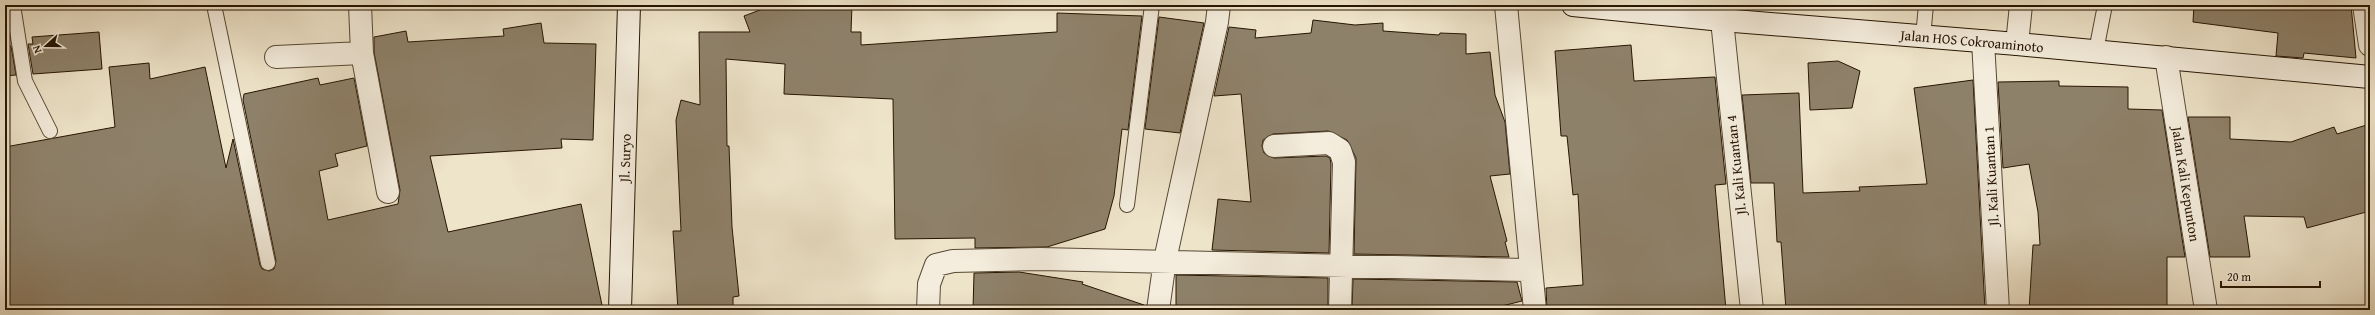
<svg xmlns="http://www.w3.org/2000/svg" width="2375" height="315" font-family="'Gentium Book Plus',serif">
	<rect width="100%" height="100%" fill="#eee4ca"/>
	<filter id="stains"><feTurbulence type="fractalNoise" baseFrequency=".005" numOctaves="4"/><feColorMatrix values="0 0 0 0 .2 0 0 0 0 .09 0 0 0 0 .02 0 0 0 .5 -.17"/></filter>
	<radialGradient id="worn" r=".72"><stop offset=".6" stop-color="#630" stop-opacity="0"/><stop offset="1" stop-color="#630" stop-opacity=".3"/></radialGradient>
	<path fill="#8e816a" stroke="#261502" d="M773,5H852L851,32H861V45L1057,32V13L1142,16L1128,130L1122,129L1114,196L1105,229L1047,247L975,248V238L895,239L893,99L784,94L785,64L726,59L727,146H729L732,227L739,296L733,297V310H678L673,231H681L676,120L681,100L700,105L699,32H750L744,16Z
		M2194,5H2351L2356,58L2304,53L2303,58L2276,56L2278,33L2193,22Z
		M1159,17L1204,23L1180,133L1145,129Z
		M1313,20L1355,25L1383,23V31L1439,35L1440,33L1466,34V54L1490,52L1495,95L1505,122L1510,174L1490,176L1507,241L1505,242L1509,257L1354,254L1356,158L1347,140L1328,131L1273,134L1263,140L1262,146L1264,153L1274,158L1326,156L1330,158L1331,164L1329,253L1212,250L1218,199L1251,202L1241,94L1214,96L1229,27L1256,30L1255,38L1311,33Z
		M541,23L544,43L596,44L593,140L561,139L562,148L430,156L448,232L581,204L603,310H5V147L115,127L109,67L149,63L150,79L205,67L226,168L233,139L260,265L262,269L269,271L274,269L276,261L243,100L244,94L318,78L320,85L354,78L367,146L335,154L338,166L319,171L328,220L398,204L400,190L374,52V37L406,31L408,42L504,36L503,29Z
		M99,32L102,69L33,74L28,44H33L32,37Z
		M1631,45L1634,81L1715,77L1726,184L1715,185L1726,310H1547L1546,288L1583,285L1578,194L1573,195L1567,136H1561L1555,51Z
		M5,46H11L16,75L5,76Z
		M1838,61L1860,71L1852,108L1810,110L1808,63Z
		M1973,80L1985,310H1786L1781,242H1777L1774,183H1751L1742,95L1799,93L1803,193L1860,191L1859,187L1927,184L1914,88Z
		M2059,81V86L2128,87V109L2162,110L2185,257H2167V310H2029L2033,245H2040L2038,212L2029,164L2003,168L1998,82Z
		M2188,117H2230V139L2291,142L2334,127L2337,134L2370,124V211L2307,228L2304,217L2244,216L2250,257H2210Z
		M1019,272L1083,282L1082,284L1144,305L1143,310H973L974,273Z
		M1176,275L1328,278V310H1235L1234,306H1176Z
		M1353,279L1517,282L1522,301L1486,310H1352Z"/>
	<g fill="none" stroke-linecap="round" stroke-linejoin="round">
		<defs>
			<path id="service" d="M13,5L25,81L50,131
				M214,5L268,263
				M1923,37L1926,5
				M2096,51L2105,5
				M1127,205L1152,5"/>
			<path id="minor" d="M1506,5L1535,310
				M2364,5L2370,45
				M1722,20L1752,310
				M1983,41L1998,310
				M2017,44L2021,5
				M362,53L388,192
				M276,57L362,53L360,5
				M2166,57L2206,310
				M1274,146L1329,143L1340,150L1344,162L1340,310
				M928,310L929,284L936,265L953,261L1040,259L1531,270
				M1158,310L1165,260L1217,22L1219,5"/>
			<path id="secondary" d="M1573,5L1722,20L2017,44L2370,77
				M620,310L629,5"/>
		</defs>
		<use href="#service" stroke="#584934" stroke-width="16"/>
		<use href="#minor" stroke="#584934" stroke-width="24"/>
		<use href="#secondary" stroke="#261502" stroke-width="24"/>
		<use href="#service" stroke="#f4eddd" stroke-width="14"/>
		<use href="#minor" stroke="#f4eddd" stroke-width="22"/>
		<use href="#secondary" stroke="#f4eddd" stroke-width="22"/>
	</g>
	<g text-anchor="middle" stroke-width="3" stroke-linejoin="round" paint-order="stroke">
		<g font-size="14" fill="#261502" stroke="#f4eddd">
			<text transform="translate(1972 41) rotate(5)" y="5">Jalan HOS Cokroaminoto</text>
			<text transform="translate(625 158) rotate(-88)" y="5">Jl. Suryo</text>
			<text transform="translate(1736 165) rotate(-96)" y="5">Jl. Kali Kuantan 4</text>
			<text transform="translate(1991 176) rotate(-93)" y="5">Jl. Kali Kuantan 1</text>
			<text transform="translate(2186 184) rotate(81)" y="5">Jalan Kali Kepunton</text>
		</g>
	</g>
	<rect width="2375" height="315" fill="none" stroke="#eee4ca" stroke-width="20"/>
	<rect x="6" y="6" width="2363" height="303" fill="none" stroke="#261502" stroke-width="2"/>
	<rect x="10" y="10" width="2355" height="295" fill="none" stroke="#261502"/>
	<g transform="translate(46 46) rotate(249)" stroke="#f4eddd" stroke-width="3" paint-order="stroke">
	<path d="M0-3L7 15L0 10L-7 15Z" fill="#261502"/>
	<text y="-6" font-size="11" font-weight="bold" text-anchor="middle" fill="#261502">N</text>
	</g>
	<path d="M2221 281v6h99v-6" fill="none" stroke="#261502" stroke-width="2"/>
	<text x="2227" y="281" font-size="12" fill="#261502" stroke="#f4eddd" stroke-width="3" paint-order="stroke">20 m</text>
	<rect width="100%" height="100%" filter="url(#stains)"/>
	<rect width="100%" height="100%" fill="url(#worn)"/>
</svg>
